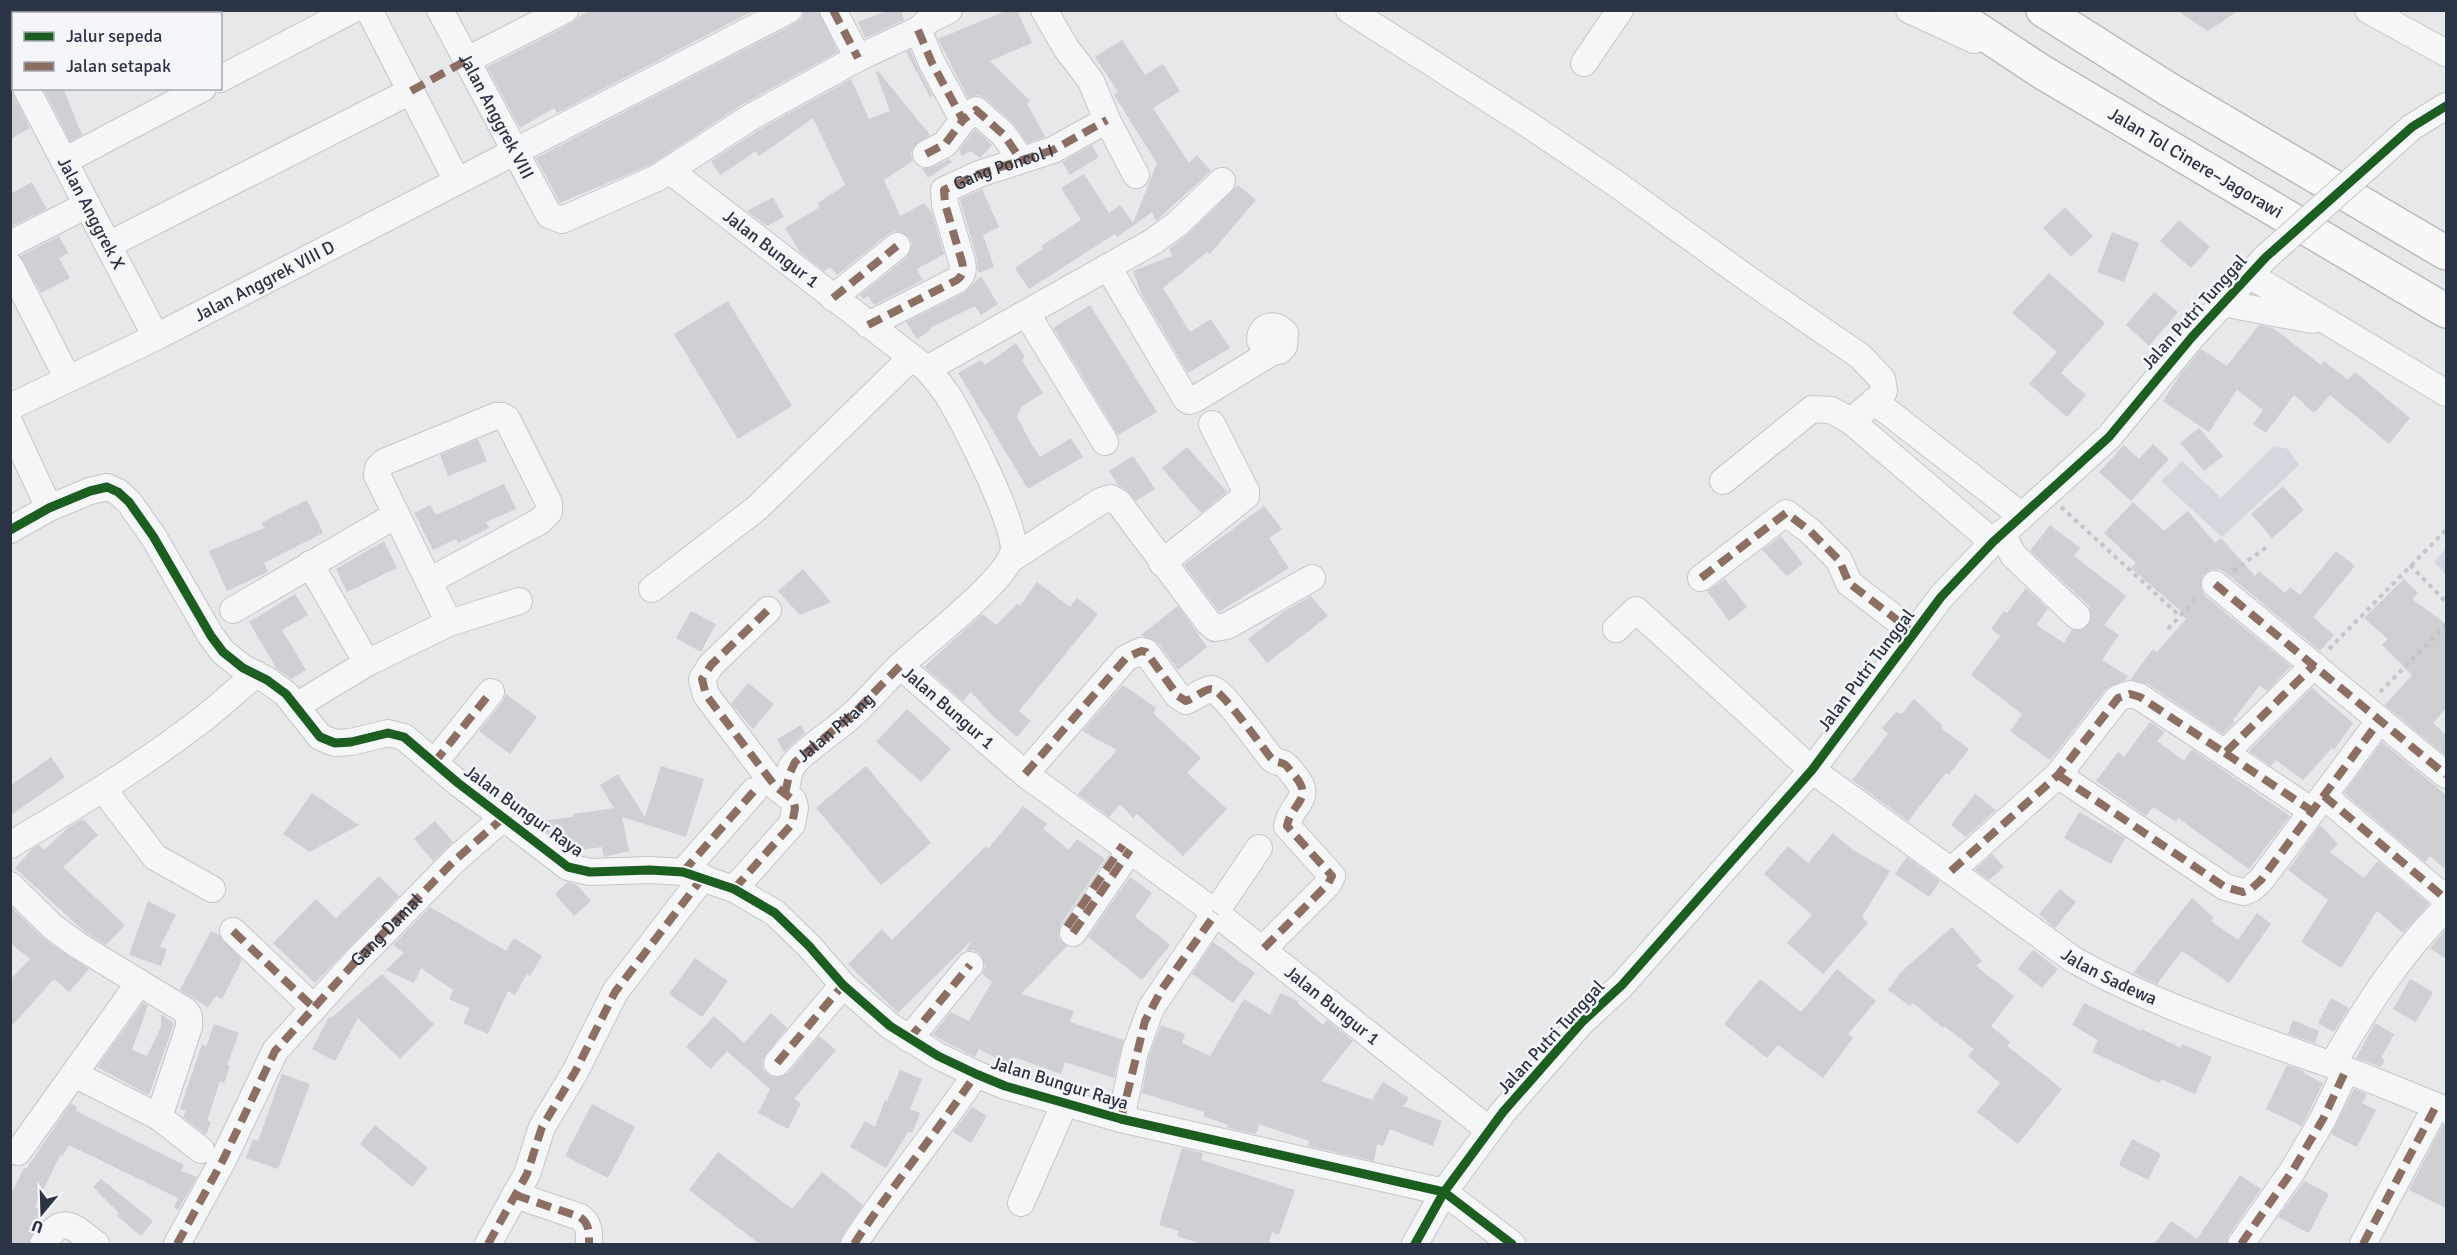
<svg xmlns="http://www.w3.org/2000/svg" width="2457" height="1255" font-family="Signika,sans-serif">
	<rect width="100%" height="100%" fill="#e6e8ea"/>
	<path fill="#d4d7dd" d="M2274,446L2288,449L2299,465L2222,537L2161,481L2182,461L2221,498Z
		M2446,548V575L2434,562Z"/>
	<path fill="#ced0d3" d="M591,10H755L557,113L554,108L520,128L487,67L572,23L578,17Z
		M804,10H818L838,52L743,104L650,165L560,203L536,158L796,23L802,18Z
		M889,10H901L904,20L865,38L858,22Z
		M1008,10H1017L1032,43L990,61L1030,101L1027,103L1045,137L1027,143L1014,124L986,99L979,95L968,98L938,39Z
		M2176,10H2239L2208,31Z
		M1122,40L1145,75L1163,64L1180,91L1153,108L1189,163L1197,155L1211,171L1156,221L1152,212L1117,237L1115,234L1029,289L1015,268L1043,249L1041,246L1081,220L1061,188L1084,174L1109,213L1120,205L1133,223L1157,163L1114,95L1118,92L1095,57Z
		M910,50L919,70L933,96L930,97L906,52Z
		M878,71L930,135L914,146L911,153L913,161L884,180L900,216L924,203L932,213L944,254L917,269L923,280L874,305L868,296L863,299L860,295L907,257L912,244L908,236L895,231L888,234L837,275L830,267L824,271L800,252L785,228L820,207L818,203L845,185L813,118L759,156L756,151L720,175L711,161L759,130L851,79L869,119L890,111L876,72Z
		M10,88L30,128L10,139Z
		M43,88H63L82,135L70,141Z
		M975,129L992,145L980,158L970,151L962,156L959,150Z
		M1092,145L1099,157L1070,175L1062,162Z
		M949,159L952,162L928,178L922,168L932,167Z
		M32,182L47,209L10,227V194Z
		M1238,185L1256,200L1210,254L1207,252L1163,288L1190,332L1211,319L1230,348L1188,373L1142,295L1133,271L1172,256L1169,249L1187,235Z
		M982,189L999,227L983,235L994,267L978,273L977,259L960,199Z
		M773,197L784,217L767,226L747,211Z
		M2065,207L2093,236L2071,257L2043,228Z
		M2179,220L2210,247L2191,268L2160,241Z
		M2112,232L2139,243L2124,282L2097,272Z
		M59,236L68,253L59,258L70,278L41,293L20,256Z
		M2049,273L2105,323L2061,373L2086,395L2067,417L2029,384L2057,352L2012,313Z
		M981,276L998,304L981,315L975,306L930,328L931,330L917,339L906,322L964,293Z
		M2154,292L2178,312L2149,346L2126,325Z
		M728,301L792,406L738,439L674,334Z
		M1090,305L1157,412L1118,435L1053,328Z
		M2259,325L2273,328L2321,365L2324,361L2348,380L2355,372L2410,418L2389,444L2330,395L2314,413L2294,395L2266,433L2253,424L2263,410L2237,390L2209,432L2163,401L2180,375L2201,349L2227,366Z
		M1016,343L1025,357L1022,360L1043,393L1022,406L1017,417L1031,443L1040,457L1071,438L1083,457L1028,489L958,373L981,360L985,365Z
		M2199,428L2223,456L2204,471L2180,443Z
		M478,439L487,461L448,476L440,455Z
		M2153,444L2169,459L2131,501L2099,472L2124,445L2139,459Z
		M1187,447L1227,492L1201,513L1162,468Z
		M1133,456L1155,489L1136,501L1127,491L1118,485L1109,471Z
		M504,484L516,509L486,522L489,528L458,543L456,539L433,550L414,513L430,505L436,515Z
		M2283,486L2304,510L2272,538L2251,514Z
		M307,500L323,533L264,563L268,572L227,591L209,551L264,528L261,523Z
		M2133,502L2164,531L2188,511L2215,543L2221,538L2255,576L2259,571L2285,593L2290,587L2300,595L2336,551L2355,566L2313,617L2334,635L2320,651L2225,572L2218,569L2210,570L2203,575L2201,589L2205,596L2291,666L2267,691L2260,685L2233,720L2235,722L2223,734L2148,684L2130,680L2153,649L2157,652L2186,619L2182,615L2184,614L2131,568L2136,563L2104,533Z
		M1264,506L1282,529L1269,538L1289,568L1219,612L1184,565Z
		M2050,525L2080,548L2074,556L2126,596L2104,625L2119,635L2102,660L2128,676L2125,680L2106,689L2050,760L2010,731L2022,714L1971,675L2000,636L1991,629L2004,611L2007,613L2026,588L2048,609L2036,625L2064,643L2072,630H2082L2091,620L2089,606L2030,551Z
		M1781,536L1803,564L1787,576L1762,550Z
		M384,541L397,568L347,592L336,569Z
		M803,569L831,602L800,615L778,591Z
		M1725,579L1747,607L1729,621L1707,591Z
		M2404,579L2418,593L2412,599L2446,624V708L2433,723L2446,735V756L2385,705L2412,675L2382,645L2388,639L2364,618Z
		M1037,582L1070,607L1077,598L1098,614L1019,711L1031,721L1017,737L992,715L971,692L963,701L924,667L982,614L996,625L1017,604L1020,606Z
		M295,594L308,615L282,630L306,670L291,679L277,669L249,622Z
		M1311,596L1328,616L1267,663L1248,639L1283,612Z
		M1178,606L1207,647L1178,670L1158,643L1141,635Z
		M691,611L716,624L701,652L676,638Z
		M748,683L774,704L753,729L731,704Z
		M1123,685L1156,708L1153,713L1201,758L1187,773L1227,809L1183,856L1137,814L1133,818L1120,804L1109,817L1078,794L1117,750L1082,731Z
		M2312,688L2353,723L2334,750L2332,748L2303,780L2276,760L2271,766L2249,751Z
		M506,694L537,717L510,754L479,731L503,701Z
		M1914,699L1943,726L1941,728L1969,749L1949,775L1946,773L1908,821L1852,780L1888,734L1882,728L1896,712L1902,714Z
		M907,709L951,749L921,782L876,742Z
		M2150,722L2165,732L2157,741L2184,761L2192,749L2290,816L2249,869L2178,818L2176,822L2153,807L2146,816L2096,781L2118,752L2124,757Z
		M801,725L805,733L784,752L777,739Z
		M2382,742L2446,795V870L2430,856L2425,862L2344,793Z
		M51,757L65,777L10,816V786Z
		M661,766L704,779L686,837L622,817L629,851L604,857L602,847L572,851L541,828L538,821L573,817V814L614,808L600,785L618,774L645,817Z
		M866,766L931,843L881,885L816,808Z
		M312,793L359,825L310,852L283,834Z
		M1975,794L1996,810L1966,837L1951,825Z
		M1023,806L1047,824L1043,829L1069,850L1077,839L1105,859L1060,925L1059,939L1067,946L1021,994L1074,1011L1070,1022L1124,1040L1114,1078L1065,1062L1061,1074L1014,1057L1009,1065L979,1049L975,1057L932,1035L951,1012L969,1021L992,982L982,974L985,967L980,954L973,950L966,951L972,940L898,1013L848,964L882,929L892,940L986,846L988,849Z
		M2079,812L2125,838L2111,864L2064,838Z
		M83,819L98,835L63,867L125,925L106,945L85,932L15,868L32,849L39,845L44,850L69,827Z
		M435,821L453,842L433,861L414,839Z
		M2320,825L2338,844L2330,852L2364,878L2378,861L2429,904L2403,933L2377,911L2341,968L2301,942L2328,900L2288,870Z
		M1833,833L1853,850L1890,871L1862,917L1868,923L1823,974L1787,943L1812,915L1764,874L1788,846L1808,863Z
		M1992,854L2004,867L1989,880L1975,870Z
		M1907,857L1940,881L1929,897L1895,874Z
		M379,876L399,896L315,983L273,943L316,899L336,918Z
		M1130,877L1152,893L1135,917L1170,945L1142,980L1088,937Z
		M568,882L577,885L591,901L574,916L555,894Z
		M2060,889L2076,902L2055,928L2039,914Z
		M2192,898L2214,918L2211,921L2238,940L2257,913L2271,924L2229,983L2182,951L2157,984L2133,973Z
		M148,901L176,915L160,947L167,949L161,966L129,955Z
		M10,906L44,939L89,969L69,992L54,979L10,1028V980L30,959L10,943Z
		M430,907L506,951L514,938L542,956L530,976L527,974L515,995L508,991L488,1034L463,1023L470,1008L449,999L453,990L421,968L414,983L386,970L404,953L393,945Z
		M1952,927L1982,961L1976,966L2014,996L1991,1026L2010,1042L2007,1046L2062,1089L2018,1144L1977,1112L2000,1083L1968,1056L1974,1049L1944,1026L1943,1028L1913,1003L1910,1006L1888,990L1900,973Z
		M2446,929V959L2430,948Z
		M211,931L219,935L242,960L222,999L216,996L208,1007L180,990Z
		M1213,942L1255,973L1233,1003L1192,974Z
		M2033,950L2058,969L2042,988L2018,969Z
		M695,958L728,981L702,1017L669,994Z
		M1837,969L1876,1001L1848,1034L1853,1038L1823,1078L1778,1045L1767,1058L1724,1024L1760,979L1801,1012Z
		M382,974L434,1024L400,1059L358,1018L335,1061L312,1049L329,1017L331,1018Z
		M2410,979L2433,992L2416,1022L2393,1009Z
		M1280,993L1298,1001L1297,1003L1323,1025L1327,1020L1353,1041L1321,1081L1372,1100L1383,1082L1409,1098L1403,1106L1442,1121L1433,1146L1390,1129L1383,1146L1377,1144L1374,1161L1308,1146L1309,1141L1259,1124L1256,1134L1236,1130L1227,1127L1228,1125L1203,1116L1204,1112L1142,1093L1149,1056L1161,1025L1185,1034L1182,1043L1210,1056L1244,999L1270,1015Z
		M2331,998L2349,1008L2334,1032L2318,1023Z
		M143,1003L148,1005L132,1050L147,1056L161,1027V1014L174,1023L149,1095L97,1067Z
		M2084,1003L2141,1031L2142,1029L2181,1048L2182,1044L2212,1057L2195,1094L2161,1079L2159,1083L2092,1052L2098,1040L2072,1025Z
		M771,1013L787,1028L762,1060L763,1069L768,1075L775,1078L788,1073L819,1036L836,1050L794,1099L801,1103L788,1129L758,1113L770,1089L727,1051L711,1069L686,1047L714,1016L744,1043Z
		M2293,1020L2319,1031L2315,1043L2288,1034Z
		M2375,1023L2394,1034L2381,1058L2385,1060L2381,1067L2356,1058Z
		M214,1024L239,1033L227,1065L230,1066L224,1083L220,1081L207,1121L211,1122L206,1135L183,1117L186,1111L180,1109L202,1044L206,1047Z
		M2287,1065L2304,1071L2303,1073L2323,1083L2302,1126L2266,1109Z
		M900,1070L922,1079L910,1109L920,1113L912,1133L908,1132L886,1168L850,1147L865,1121L875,1127L885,1100L887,1101Z
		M282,1074L310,1084L278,1169L246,1158L253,1139L258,1141Z
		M2354,1089L2367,1094L2362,1103L2376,1110L2357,1147L2331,1134Z
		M71,1103L77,1107L76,1111L184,1165L181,1171L197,1177L178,1210L174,1208L178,1198L69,1145L62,1156L60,1155L35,1207L43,1211L28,1245H10V1196L24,1168L26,1169Z
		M592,1104L635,1127L608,1178L565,1156Z
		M972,1107L987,1116L971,1143L953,1132Z
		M2443,1124L2446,1125V1208L2409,1190Z
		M375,1125L428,1168L412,1187L360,1144Z
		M2132,1139L2161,1154L2148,1180L2119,1165Z
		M1182,1148L1203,1153L1201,1160L1295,1190L1279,1235L1272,1232L1268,1245H1205L1177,1236L1179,1231L1159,1225Z
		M718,1152L792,1209L822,1172L863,1205L842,1236L839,1245H761L689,1190Z
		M2240,1175L2261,1189L2229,1235L2226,1245H2154L2171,1221L2197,1239Z
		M101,1179L153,1221L141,1236L117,1216L119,1213L93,1187Z
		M2304,1181L2329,1194L2309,1233L2278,1217Z"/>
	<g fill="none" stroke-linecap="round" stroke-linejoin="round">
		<defs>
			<g id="minor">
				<path d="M369,10L457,181"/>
				<path id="s1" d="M440,10L549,215L562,220L657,178L751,117L858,58L918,30L929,20L949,10"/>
				<path d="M833,10L858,58"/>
				<path d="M1044,10L1066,48L1091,81L1107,120L1136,175"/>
				<path d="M1349,10L1529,125L1615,183L1755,284L1860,356L1882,379L1884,391L1881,396L1851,421"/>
				<path d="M1909,10L1974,40"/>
				<path d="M2368,10L2446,53"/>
				<path d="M133,14L139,10"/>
				<path d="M918,30L932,63L963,120L976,110L1004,135L1021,160"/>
				<path d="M10,60L14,65"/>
				<path d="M467,60L565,10"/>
				<path d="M1584,63L1620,10"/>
				<path d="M220,79L352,10"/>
				<path id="s2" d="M26,88L156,337"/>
				<path d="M2384,152L2412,127L2446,106"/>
				<path d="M926,154L945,144L963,120"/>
				<path d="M64,161L203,88"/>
				<path id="s3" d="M669,170L927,369C934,377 941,386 947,394C962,418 1020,530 1013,553C1004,582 927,641 901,665C883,682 868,701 850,717C836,730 798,754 791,768C788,776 787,785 785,794"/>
				<path d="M10,244L87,205"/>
				<path d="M108,245L411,91"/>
				<path d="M10,266L68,379"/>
				<path d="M1108,267L1186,399L1189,401L1197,398L1272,352L1279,351L1284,346L1285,333C1267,313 1247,343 1272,352"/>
				<path d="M2248,274L2446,393"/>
				<path d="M833,298L897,246"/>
				<path d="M2222,303L2312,320"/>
				<path d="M1027,314L1105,442"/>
				<path id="s4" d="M868,325L957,280C963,275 964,270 962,262L945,204L944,190L979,174L1053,150L1107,120"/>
				<path d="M927,369L1154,241L1177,224L1222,181"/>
				<path d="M1874,401L2022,516"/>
				<path id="s5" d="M10,407L156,337L789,10"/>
				<path d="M10,424L49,508"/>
				<path d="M1723,481L1812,409L1831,410L1851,421L1993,542"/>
				<path d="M10,530L49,508L90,491L107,487L118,492L129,502L153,536L211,636L223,652L243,668L267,680L286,694L320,737L335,743L351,742L388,733L404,737L458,783L568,867L590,872L650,870L683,872L734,889L775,913L809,946L843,985L890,1026L938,1056L976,1074L1005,1086L1121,1119L1444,1192L1512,1244"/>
				<path d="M2002,533L2013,555L2077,616"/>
				<path d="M1011,559L1101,501L1111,498L1119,503L1208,622L1215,628L1227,626L1312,578"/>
				<path d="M1162,563L1246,496V491L1212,424"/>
				<path d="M310,564L367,663"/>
				<path d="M1701,578L1786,513L1810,531L1839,560L1849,583L1914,633"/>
				<path d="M429,581L540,521L549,512V503L507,419L502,416H496L384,462L378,468L377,475L449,623"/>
				<path d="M2215,584L2446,775"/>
				<path d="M652,589L757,508L911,358"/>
				<path d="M233,610L396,515"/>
				<path id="s6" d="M1616,629L1636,610L1812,770L2074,960C2155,1005 2244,1034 2332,1065C2370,1078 2408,1095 2446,1110"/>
				<path id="s7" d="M900,666L1025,774L1216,913L1489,1130"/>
				<path d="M296,706L367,663L449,623L519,601"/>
				<path d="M2225,753L2312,811"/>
				<path d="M434,763L491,692"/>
				<path d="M1025,774L1126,658L1141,651L1146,652L1178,696L1186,701C1193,699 1206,688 1212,689C1221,689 1263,748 1271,758C1276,763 1278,761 1284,764C1287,765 1291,772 1294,775C1315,799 1291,803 1287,826L1332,876L1328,884L1263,949"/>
				<path d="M2058,775L2225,887L2243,892L2251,889L2261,880L2380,720"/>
				<path d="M103,789L155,857L212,889"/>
				<path d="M2324,796L2446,899"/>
				<path d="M10,845C76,806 142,766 203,719C221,705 238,689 256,674"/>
				<path d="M1951,871L2058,775L2118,698L2130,694L2140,697L2225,753L2314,665"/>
				<path d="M683,872L754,791"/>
				<path d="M10,885L53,927L76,944L186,1011L189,1016V1027L159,1117"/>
				<path d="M734,889L792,824L795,808L793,800L775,786L706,695L702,679L711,665L768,610"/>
				<path d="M233,931L314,1008"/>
				<path d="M1073,933L1130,850"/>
				<path d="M909,1039L970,965"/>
				<path d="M777,1063L843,985"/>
				<path d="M2332,1065C2365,1009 2399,954 2446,908"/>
				<path d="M74,1074L159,1117L201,1150"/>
				<path d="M1121,1119L1135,1052L1151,1008L1259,848"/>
				<path d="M18,1152L139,983"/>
				<path d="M515,1195L580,1217C590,1224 589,1233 589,1244"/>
				<path d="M1021,1203L1064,1105"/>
				<path d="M43,1244C63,1213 72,1226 96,1244"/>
				<path id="s8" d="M177,1244L223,1160L275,1051L357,960L455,860L504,817"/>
				<path d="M488,1244L527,1174L542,1127L575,1072L615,992L703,877"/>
				<path d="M854,1244C892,1186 937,1132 976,1074"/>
				<path d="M1415,1244L1444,1192L1503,1112L1582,1022L1622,985L1812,770L1941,597L1993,542L2109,437L2192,337L2266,257"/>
				<path d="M2241,1244L2293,1170L2323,1119L2346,1070"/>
				<path d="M2363,1244L2436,1106"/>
			</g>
			<g id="highway">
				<path id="s9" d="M1948,10L2042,72L2446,311"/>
				<path d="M2043,10L2168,89L2446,253"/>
			</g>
		</defs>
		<use href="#minor" stroke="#c4c6c8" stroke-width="28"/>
		<use href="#highway" stroke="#b8bbbf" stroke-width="36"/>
		<path stroke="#c5c6ca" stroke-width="4" stroke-dasharray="4.5 4.5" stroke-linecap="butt" d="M2061,507L2180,616
			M2410,565L2446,602
			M2233,571L2267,547
			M2168,629L2198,596
			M2329,649L2446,530
			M2380,692L2446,625"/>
		<use href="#minor" stroke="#f5f6f7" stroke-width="26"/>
		<use href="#highway" stroke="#f8f8f8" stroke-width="33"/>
		<defs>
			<path id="minor-bridge" d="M2266,257L2384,152"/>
		</defs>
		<use href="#minor-bridge" stroke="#c4c6c8" stroke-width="28" stroke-linecap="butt"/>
		<use href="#minor-bridge" stroke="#f5f6f7" stroke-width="26"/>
		<g stroke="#8d6e63" stroke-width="8" stroke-dasharray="15 8" stroke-linecap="butt">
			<path d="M833,10L858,58"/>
			<path d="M918,30L932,63L963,120L976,110L1004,135L1021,160"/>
			<path d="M411,91L467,60"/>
			<path d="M926,154L945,144L963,120"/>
			<path d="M833,298L897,246"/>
			<path d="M868,325L957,280C963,275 964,270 962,262L945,204L944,190L979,174L1053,150L1107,120"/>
			<path d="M1701,578L1786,513L1810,531L1839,560L1849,583L1914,633"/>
			<path d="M2215,584L2446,775"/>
			<path d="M2225,753L2312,811"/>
			<path d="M434,763L491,692"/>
			<path d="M1025,774L1126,658L1141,651L1146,652L1178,696L1186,701C1193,699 1206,688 1212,689C1221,689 1263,748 1271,758C1276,763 1278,761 1284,764C1287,765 1291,772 1294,775C1315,799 1291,803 1287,826L1332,876L1328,884L1263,949"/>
			<path d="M2058,775L2225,887L2243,892L2251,889L2261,880L2380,720"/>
			<path id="s10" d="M785,794L789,775L795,762L853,714L900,666"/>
			<path d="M2324,796L2446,899"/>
			<path d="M1951,871L2058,775L2118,698L2130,694L2140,697L2225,753L2314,665"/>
			<path d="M683,872L754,791"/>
			<path d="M734,889L792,824L795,808L793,800L775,786L706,695L702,679L711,665L768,610"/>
			<path d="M1067,927L1123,845"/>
			<path d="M233,931L314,1008"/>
			<path d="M1073,933L1130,850"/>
			<path d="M909,1039L970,965"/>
			<path d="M777,1063L843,985"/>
			<path d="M1121,1119L1145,1021L1162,989L1216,913"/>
			<path d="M515,1195L580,1217C590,1224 589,1233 589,1244"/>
			<path d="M177,1244L223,1160L275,1051L357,960L455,860L504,817"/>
			<path d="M488,1244L527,1174L542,1127L575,1072L615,992L703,877"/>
			<path d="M854,1244C892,1186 937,1132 976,1074"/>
			<path d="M2241,1244L2293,1170L2323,1119L2346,1070"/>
			<path d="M2363,1244L2436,1106"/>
		</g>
		<defs>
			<path id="cycleway" d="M10,530L49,508L90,491L107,487L118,492L129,502L153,536L211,636L223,652L243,668L267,680L286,694L320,737L335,743L351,742L388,733L404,737L458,783L568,867L590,872L650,870L683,872L734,889L775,913L809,946L843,985L890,1026L938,1056L976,1074L1005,1086L1121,1119L1444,1192L1512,1244
				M1415,1244L1444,1192L1503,1112L1582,1022L1622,985L1812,770L1941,597L1993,542L2109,437L2192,337L2266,257L2412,127L2446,106"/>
		</defs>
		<use href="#cycleway" stroke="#f4f6f9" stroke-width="13"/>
		<use href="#cycleway" stroke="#1b5e20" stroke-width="9"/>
	</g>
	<g text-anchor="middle" stroke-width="5" stroke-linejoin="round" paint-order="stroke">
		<g font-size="18" fill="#2b3445" stroke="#f4f6f9">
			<text dy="6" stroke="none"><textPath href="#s1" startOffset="120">Jalan Anggrek VIII</textPath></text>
			<text dy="6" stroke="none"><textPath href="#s9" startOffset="291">Jalan Tol Cinere–Jagorawi</textPath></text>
			<text dy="6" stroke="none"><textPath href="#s4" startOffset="258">Gang Poncol I</textPath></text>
			<text dy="6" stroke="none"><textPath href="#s2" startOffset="141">Jalan Anggrek X</textPath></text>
			<text dy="6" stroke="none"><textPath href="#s3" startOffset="129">Jalan Bungur 1</textPath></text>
			<text dy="6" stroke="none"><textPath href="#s5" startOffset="284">Jalan Anggrek VIII D</textPath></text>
			<text transform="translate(2194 312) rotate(-48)" y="6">Jalan Putri Tunggal</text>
			<text transform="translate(1866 670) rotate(-53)" y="6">Jalan Putri Tunggal</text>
			<text dy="6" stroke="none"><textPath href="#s7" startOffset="64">Jalan Bungur 1</textPath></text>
			<text dy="6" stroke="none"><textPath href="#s10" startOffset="87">Jalan Pitang</textPath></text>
			<text transform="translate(524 811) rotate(36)" y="6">Jalan Bungur Raya</text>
			<text dy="6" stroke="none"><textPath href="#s8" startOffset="381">Gang Damal</textPath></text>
			<text dy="6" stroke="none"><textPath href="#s6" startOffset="628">Jalan Sadewa</textPath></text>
			<text dy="6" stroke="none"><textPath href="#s7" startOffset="550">Jalan Bungur 1</textPath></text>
			<text transform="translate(1551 1037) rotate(-47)" y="6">Jalan Putri Tunggal</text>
			<text transform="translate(1060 1083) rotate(17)" y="6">Jalan Bungur Raya</text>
		</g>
	</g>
	<rect width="2457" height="1255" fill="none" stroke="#2b3445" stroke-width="24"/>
	<rect x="12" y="12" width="210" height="78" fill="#f4f6f9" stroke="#a4a8b1" stroke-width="1.5"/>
	<rect x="24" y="32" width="30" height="9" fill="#1b5e20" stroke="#a4a8b1" stroke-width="1.5"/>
	<text x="66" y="42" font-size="18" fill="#2b3445">Jalur sepeda</text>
	<rect x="24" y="62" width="30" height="9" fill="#8d6e63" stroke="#a4a8b1" stroke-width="1.5"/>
	<text x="66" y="72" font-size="18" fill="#2b3445">Jalan setapak</text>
	<g transform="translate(42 1213) rotate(199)" stroke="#f4f6f9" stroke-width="4.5" paint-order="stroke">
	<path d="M0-4.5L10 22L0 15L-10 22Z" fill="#2b3445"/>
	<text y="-9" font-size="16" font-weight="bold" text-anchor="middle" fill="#2b3445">U</text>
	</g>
</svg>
